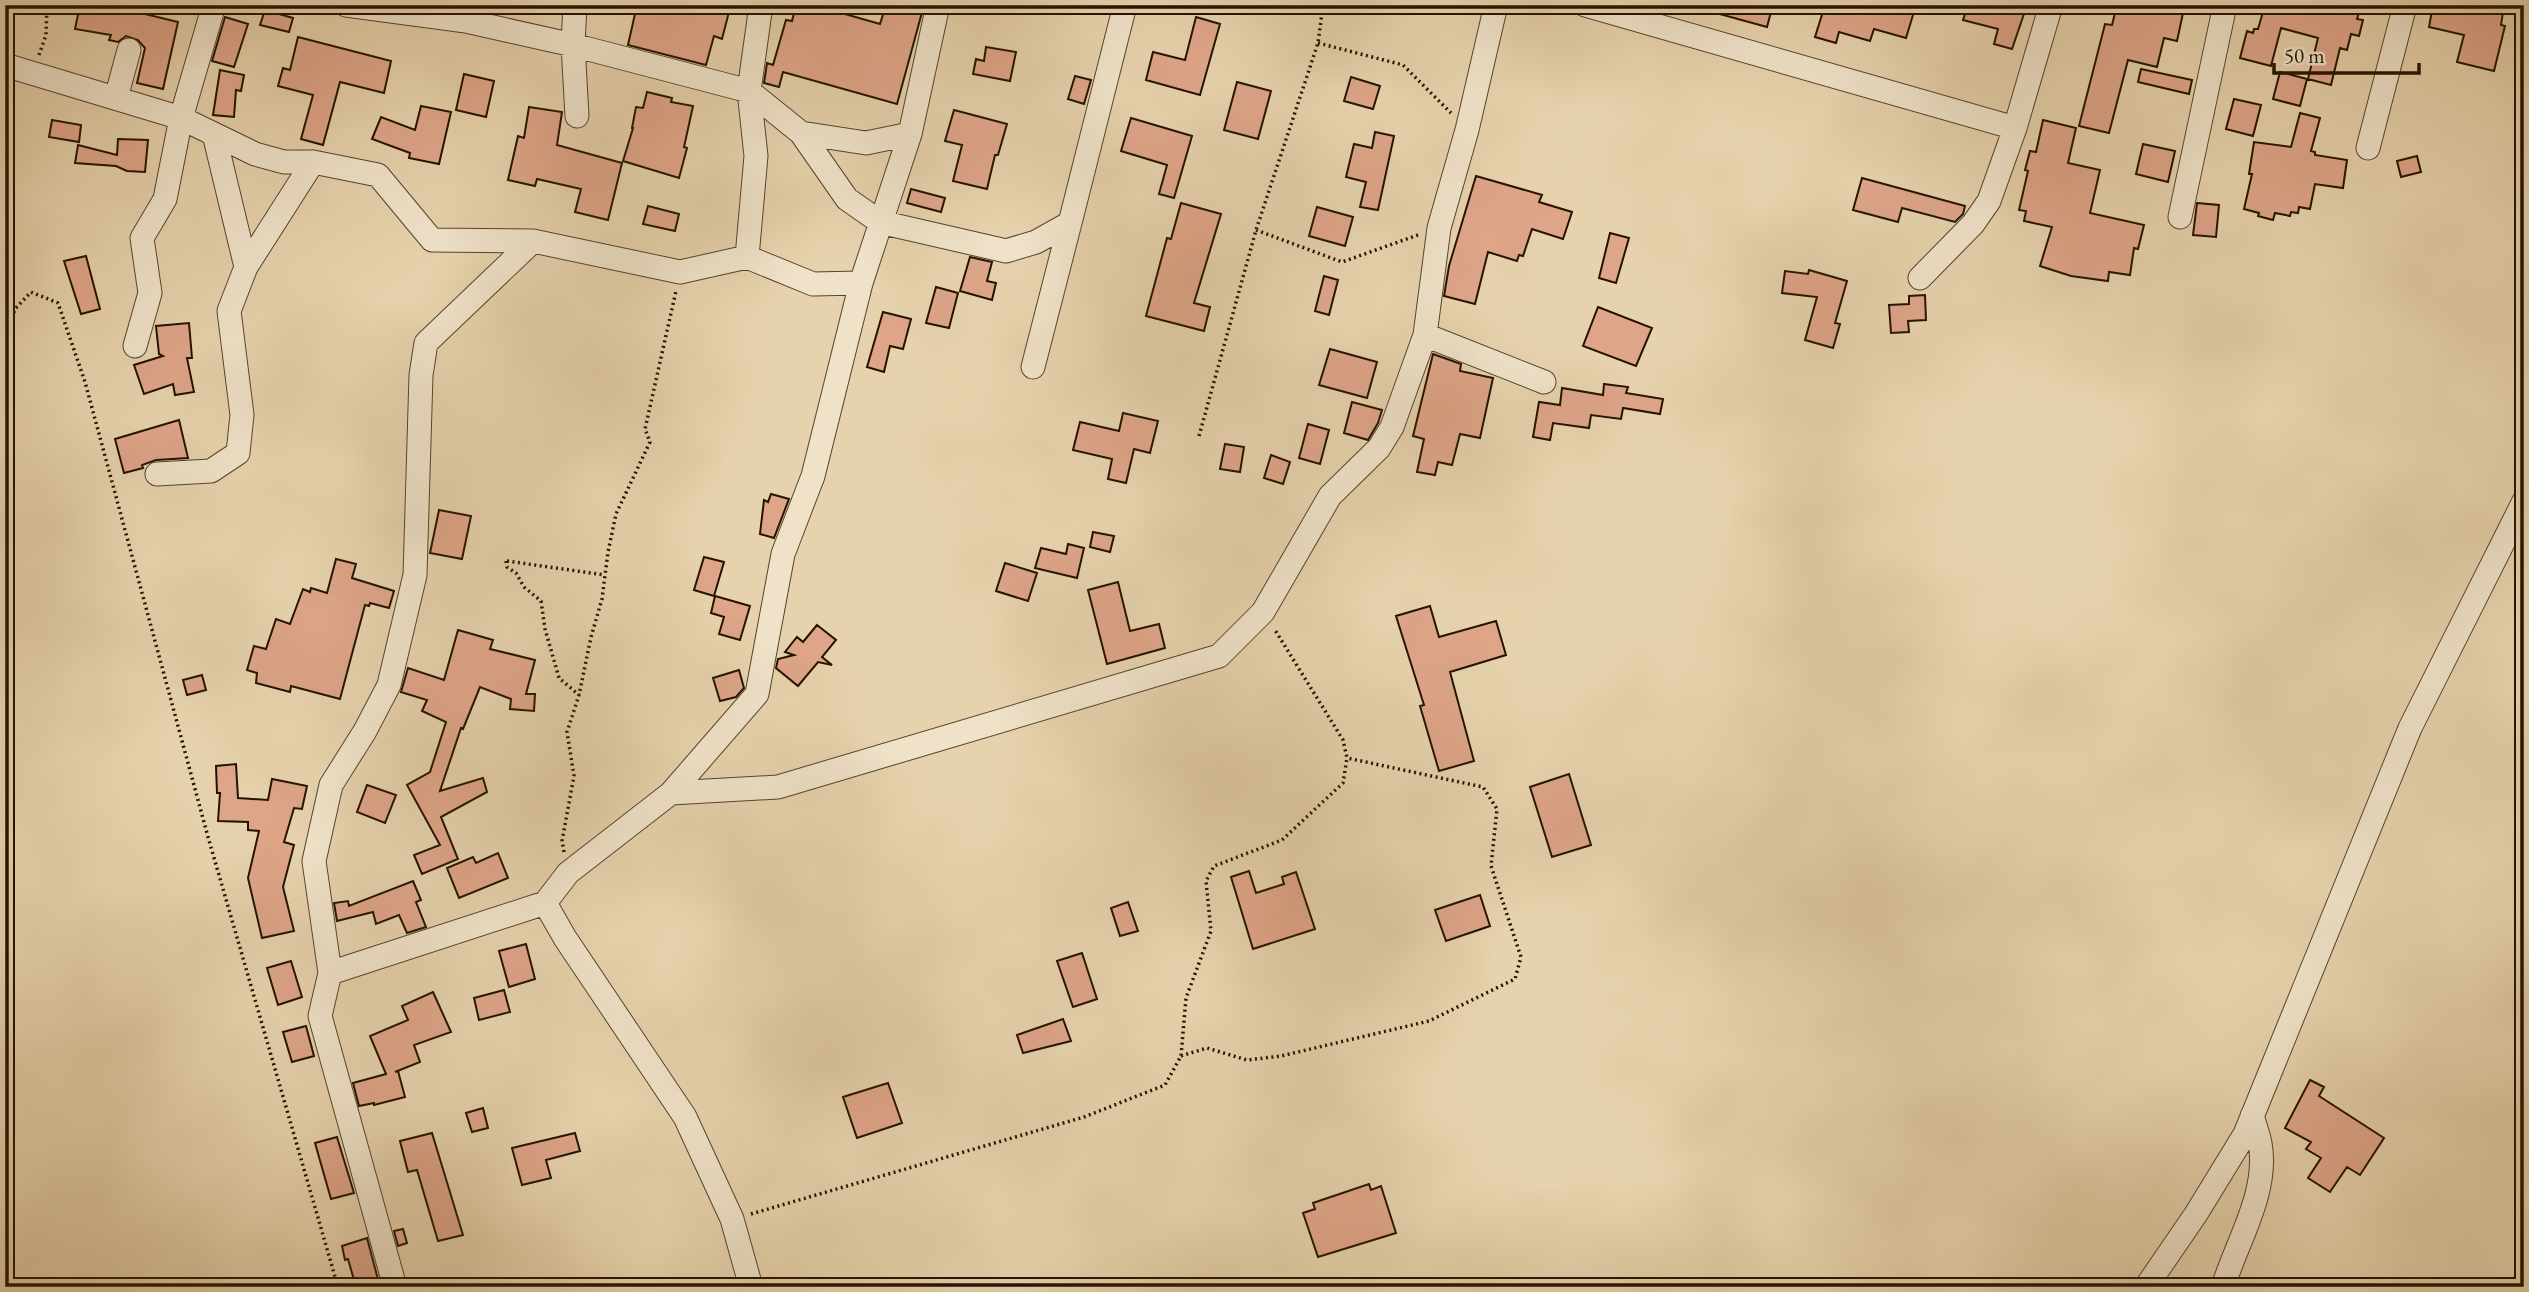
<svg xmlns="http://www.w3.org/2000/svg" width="2529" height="1292" font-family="'EB Garamond',serif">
	<rect width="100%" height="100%" fill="#e6d2ac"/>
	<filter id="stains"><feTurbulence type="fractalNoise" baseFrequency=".00286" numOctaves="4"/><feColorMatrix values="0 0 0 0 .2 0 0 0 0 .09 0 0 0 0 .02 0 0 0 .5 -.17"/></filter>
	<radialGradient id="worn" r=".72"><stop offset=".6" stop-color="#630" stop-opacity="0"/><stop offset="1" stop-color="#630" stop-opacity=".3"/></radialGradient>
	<path fill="#dea589" stroke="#251300" stroke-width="2" d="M80,5H108L178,22L163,89L137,83L145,48L138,40L126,36L118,42L109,40L111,35L75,29Z
		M637,5L664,10L665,5H704L729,12L722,39L714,36L706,65L628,45Z
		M796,5H840L838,12L880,24L886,5H924L897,104L783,72L779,87L764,83L767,63L773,65L786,20L792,21Z
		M1705,5H1749L1771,12L1767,27L1705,10Z
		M1825,5H1916L1906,38L1874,29L1870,41L1839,32L1836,43L1815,37Z
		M1968,5H2017L2026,8L2012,49L1994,44L1998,29L1963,20Z
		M2117,5H2151L2183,13L2177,41L2164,38L2157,67L2128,60L2109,133L2079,126L2105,24L2112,25Z
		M2265,5H2361L2357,19L2363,20L2359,36L2351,34L2347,50L2340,48L2331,85L2308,79L2318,38L2281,28L2271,66L2240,58L2247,31L2253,33L2254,29H2258Z
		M2433,5H2504L2501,25L2505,26L2494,71L2457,62L2464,35L2429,27Z
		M265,10L293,18L289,32L260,25Z
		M225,17L248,24L234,67L212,61Z
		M1196,17L1220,24L1200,95L1146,80L1153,52L1185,60Z
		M298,37L391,61L384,93L340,82L323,145L301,139L313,95L278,86L283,68L290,70Z
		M986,47L1016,52L1010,81L973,74L976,59L984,61Z
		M2141,69L2192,80L2189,94L2138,82Z
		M220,70L244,75L241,91L236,90L234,117L213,115Z
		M2280,72L2307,79L2300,106L2273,99Z
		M464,74L494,81L486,117L456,110Z
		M1075,76L1091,80L1084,104L1068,99Z
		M1351,77L1380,86L1373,109L1344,101Z
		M1237,82L1271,91L1258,139L1224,130Z
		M647,92L672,98L671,102L693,106L684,147L687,148L679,178L623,161L633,128H632L636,107L643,108Z
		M2234,99L2261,105L2253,136L2226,129Z
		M421,106L451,112L439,164L409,158L410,153L372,139L381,117L415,130Z
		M529,107L562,112L557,145L622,163L608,220L575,212L581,189L537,179L535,186L508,180L518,136L524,138Z
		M954,110L1007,124L998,155H995L987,189L953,181L962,145L945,141Z
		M2300,113L2320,118L2311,151L2315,152V155L2347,160L2343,188L2315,184L2310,209L2299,207L2298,213L2291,212L2290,216L2275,213L2273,220L2258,216L2259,213L2244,209L2252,174H2249L2254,142L2291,147Z
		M1131,118L1192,136L1174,198L1159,194L1167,165L1121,151Z
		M52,120L81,125L79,142L49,137Z
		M2043,120L2076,128L2068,163L2100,170L2090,213L2144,225L2138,249L2134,248L2130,275L2109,272L2108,281L2071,276L2040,266L2052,227L2024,221L2026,211L2019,210L2028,171L2025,170L2030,151L2036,152Z
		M1375,132L1394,136L1378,210L1360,207L1366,182L1346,177L1354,144L1372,148Z
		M118,139L148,140L145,172L127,171L116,166L75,163L78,145L117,155Z
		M2143,144L2175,151L2168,182L2136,174Z
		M2417,156L2421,172L2401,177L2397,161Z
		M1476,176L1542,195L1539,202L1572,212L1563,239L1532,229L1523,256L1519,255L1517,261L1488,252L1475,304L1444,296L1449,266Z
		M1862,178L1965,206L1963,214L1955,222L1902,208L1898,222L1853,210Z
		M911,189L945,198L941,212L907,203Z
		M1181,203L1221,214L1194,303L1210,307L1204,331L1146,316L1167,238L1171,239Z
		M2197,203L2219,205L2216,237L2193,235Z
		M648,206L679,214L675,231L643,224Z
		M1317,207L1353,217L1345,246L1309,236Z
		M1610,233L1629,238L1616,283L1599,278Z
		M86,256L100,309L81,314L64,261Z
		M970,257L992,262L987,281L996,283L992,300L960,291Z
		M1809,270L1847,281L1835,323L1840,324L1833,348L1805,340L1817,297L1782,293L1785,271L1808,274Z
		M1324,276L1338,280L1329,315L1315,311Z
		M936,287L958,293L949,328L926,323Z
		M1925,295L1926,320L1908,321L1909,332L1891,333L1889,305L1909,304V296Z
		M1598,307L1652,328L1636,366L1583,346Z
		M883,312L911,319L903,349L890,346L884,372L867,367Z
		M189,323L192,358H187L194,392L175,395L173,384L144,394L134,365L163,356L159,354L156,326Z
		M1330,349L1377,362L1367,398L1319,385Z
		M1433,354L1461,364L1460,371L1493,378L1480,438L1460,434L1452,465L1438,462L1435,475L1417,472L1424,439L1413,436Z
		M1604,384L1628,387L1626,393L1663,399L1660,414L1623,408L1621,419L1591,415L1589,428L1553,423L1550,440L1533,437L1539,402L1560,405L1562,388L1603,395Z
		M1352,402L1382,410L1378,423L1368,440L1344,433Z
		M1123,413L1158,421L1150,453L1134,449L1126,483L1108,479L1112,459L1073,450L1080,422L1119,431Z
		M179,420L188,458L156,460L142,465L143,468L124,473L115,439Z
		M1308,424L1329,430L1320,464L1299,458Z
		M1225,444L1244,447L1240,472L1220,469Z
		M1271,455L1290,462L1283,484L1264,478Z
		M771,494L789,499L774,538L760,534L764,500L768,502Z
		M439,510L471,516L462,559L430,553Z
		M1093,532L1114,536L1110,552L1090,547Z
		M1068,544L1084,548L1077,578L1035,568L1041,548L1066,554Z
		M704,557L724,562L714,596L694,590Z
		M336,559L356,564L352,578L394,591L389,608L370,603L369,606L365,605L340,699L291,686L290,692L256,683L257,673L247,670L254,646L266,649L276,619L290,624L303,589L310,592L311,588L327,593Z
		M1005,563L1037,573L1028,601L996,591Z
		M1118,582L1130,631L1159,624L1165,648L1107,664L1088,590Z
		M715,596L750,606L740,640L719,634L724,617L711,613Z
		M1430,606L1439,637L1496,621L1506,655L1450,672L1474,761L1439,771L1420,706L1424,705L1396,616Z
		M817,625L836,640L822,657L832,665L818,662L798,686L776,668L778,659L794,655L785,652L797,637L803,642Z
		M458,630L493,640L490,649L535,660L526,694H535L534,711L510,709L511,699L480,687L463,729L461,728L440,791L483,778L487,792L441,817L458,859L422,874L414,855L440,845L407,785L430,772L446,722L422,711L427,700L401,692L408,668L444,680Z
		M739,670L744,688L736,697L720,701L713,678Z
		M202,675L206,690L187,695L183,680Z
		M236,764L238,798L268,800L272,779L307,786L302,809L294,808L284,842L294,845L283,887L294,931L262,938L248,878L259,831L248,830V822L218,821L220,793H217L216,766Z
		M1569,774L1591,845L1552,857L1530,787Z
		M367,785L396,795L385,823L357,812Z
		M498,853L508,878L459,898L447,868L473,857L476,863Z
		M1249,871L1256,893L1284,884L1282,877L1296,872L1315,929L1253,949L1231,877Z
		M413,881L421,900L416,902L426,927L407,933L399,915L376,924L373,912L337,921L334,903L348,901L349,906Z
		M1480,895L1490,926L1446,941L1435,910Z
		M1128,902L1138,931L1120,936L1111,908Z
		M526,944L535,979L509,987L499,951Z
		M1082,953L1097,999L1073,1007L1057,961Z
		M291,961L302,997L278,1005L267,968Z
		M504,990L510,1012L479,1020L474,998Z
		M433,992L451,1032L414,1045L420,1062L395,1072L398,1071L405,1097L374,1105V1103L359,1106L353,1083L386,1074L370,1036L408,1020L402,1006Z
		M1063,1019L1071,1041L1023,1053L1017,1035Z
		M306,1026L314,1056L292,1062L283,1032Z
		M2310,1080L2324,1087L2319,1096L2384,1138L2360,1175L2347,1167L2330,1192L2308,1178L2321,1158L2306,1149L2311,1142L2285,1128Z
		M888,1083L902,1123L857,1138L843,1097Z
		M483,1108L488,1128L472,1132L466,1113Z
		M432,1133L463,1235L438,1241L417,1170L408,1172L400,1141Z
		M575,1133L580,1151L546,1160L551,1178L522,1185L512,1148Z
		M337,1137L354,1193L331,1199L315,1143Z
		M1369,1184L1371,1190L1381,1186L1396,1233L1318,1257L1303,1213L1315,1209L1313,1203Z
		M403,1229L407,1243L398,1246L394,1231Z
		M367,1238L380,1287H356L348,1259L345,1260L342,1246Z"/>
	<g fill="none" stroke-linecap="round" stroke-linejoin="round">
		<defs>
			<path id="street" d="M346,5L466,21L573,45L749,91L801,133L866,143L910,134
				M575,5L573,45L577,116
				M1585,5L2015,128
				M5,65L181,118L255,154L284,162H313L378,175L432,240L533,241L680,272L747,257L813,284L861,283
				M116,98L129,50
				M801,133L847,199L880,222L1006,251L1036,242L1070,223L1125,5
				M214,134L246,267
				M2368,148L2405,5
				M2180,217L2225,5
				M747,257L756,156L749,91L761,5
				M1920,278L1973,224L1989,201L2015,128L2051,5
				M1425,335L1544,382
				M135,346L150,293L142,238L165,199L181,118L214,5
				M1033,367L1070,223
				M157,474L211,471L238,453L242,415L229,311L246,267L313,162
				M671,793L778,787L1219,656L1263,612L1330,496L1379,448L1392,427L1425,335L1439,228L1467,130L1496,5
				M330,973L545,903
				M395,1287L320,1016L330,973L314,861L331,785L365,731L389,685L415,575L421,375L426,343L533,241
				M751,1287L732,1219L685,1117L565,938L545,903L568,873L671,793L757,694L783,554L813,476L861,283L910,134L938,5
				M2146,1287L2196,1214L2245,1134L2410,728L2524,501
				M2223,1287C2237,1241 2269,1192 2260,1143C2258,1134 2255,1125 2252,1116"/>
		</defs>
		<use href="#street" stroke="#55432b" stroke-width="25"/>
		<path stroke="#251300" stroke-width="3.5" stroke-dasharray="2 3.5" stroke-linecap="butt" d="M1318,43L1403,65L1451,113
			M39,55L46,35L47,5
			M1256,230L1342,262L1418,235
			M5,339L15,309L31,292L58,303L85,382L208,837L338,1287
			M1199,436L1256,230L1318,43L1323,5
			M506,561L507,567L516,573L524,587L541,601L545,629L559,678L579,695
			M507,561L605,575
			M564,852L562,841L574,776L567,732L579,695L591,637L602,599L608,552L616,514L650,442L645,429L676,291
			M1181,1056L1207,1048L1247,1060L1281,1056L1429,1021L1515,979L1521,957L1491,866L1497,809L1483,787L1347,758
			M751,1214L1084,1117L1165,1085L1181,1056L1186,998L1211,931L1206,881L1214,866L1282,840L1343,783L1347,758L1343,740L1275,630"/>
		<use href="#street" stroke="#efe2c9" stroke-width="23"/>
	</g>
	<rect width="2529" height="1292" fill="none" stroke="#e6d2ac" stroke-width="28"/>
	<rect x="7" y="7" width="2515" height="1278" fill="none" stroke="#251300" stroke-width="3.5"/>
	<rect x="14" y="14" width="2501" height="1264" fill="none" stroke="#251300" stroke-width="2"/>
	<path d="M2274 63v10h145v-10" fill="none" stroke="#251300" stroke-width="3.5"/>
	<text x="2284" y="63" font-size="21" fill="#251300" stroke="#efe2c9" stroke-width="5" paint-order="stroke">50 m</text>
	<rect width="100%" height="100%" filter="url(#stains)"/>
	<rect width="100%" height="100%" fill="url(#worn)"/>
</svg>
